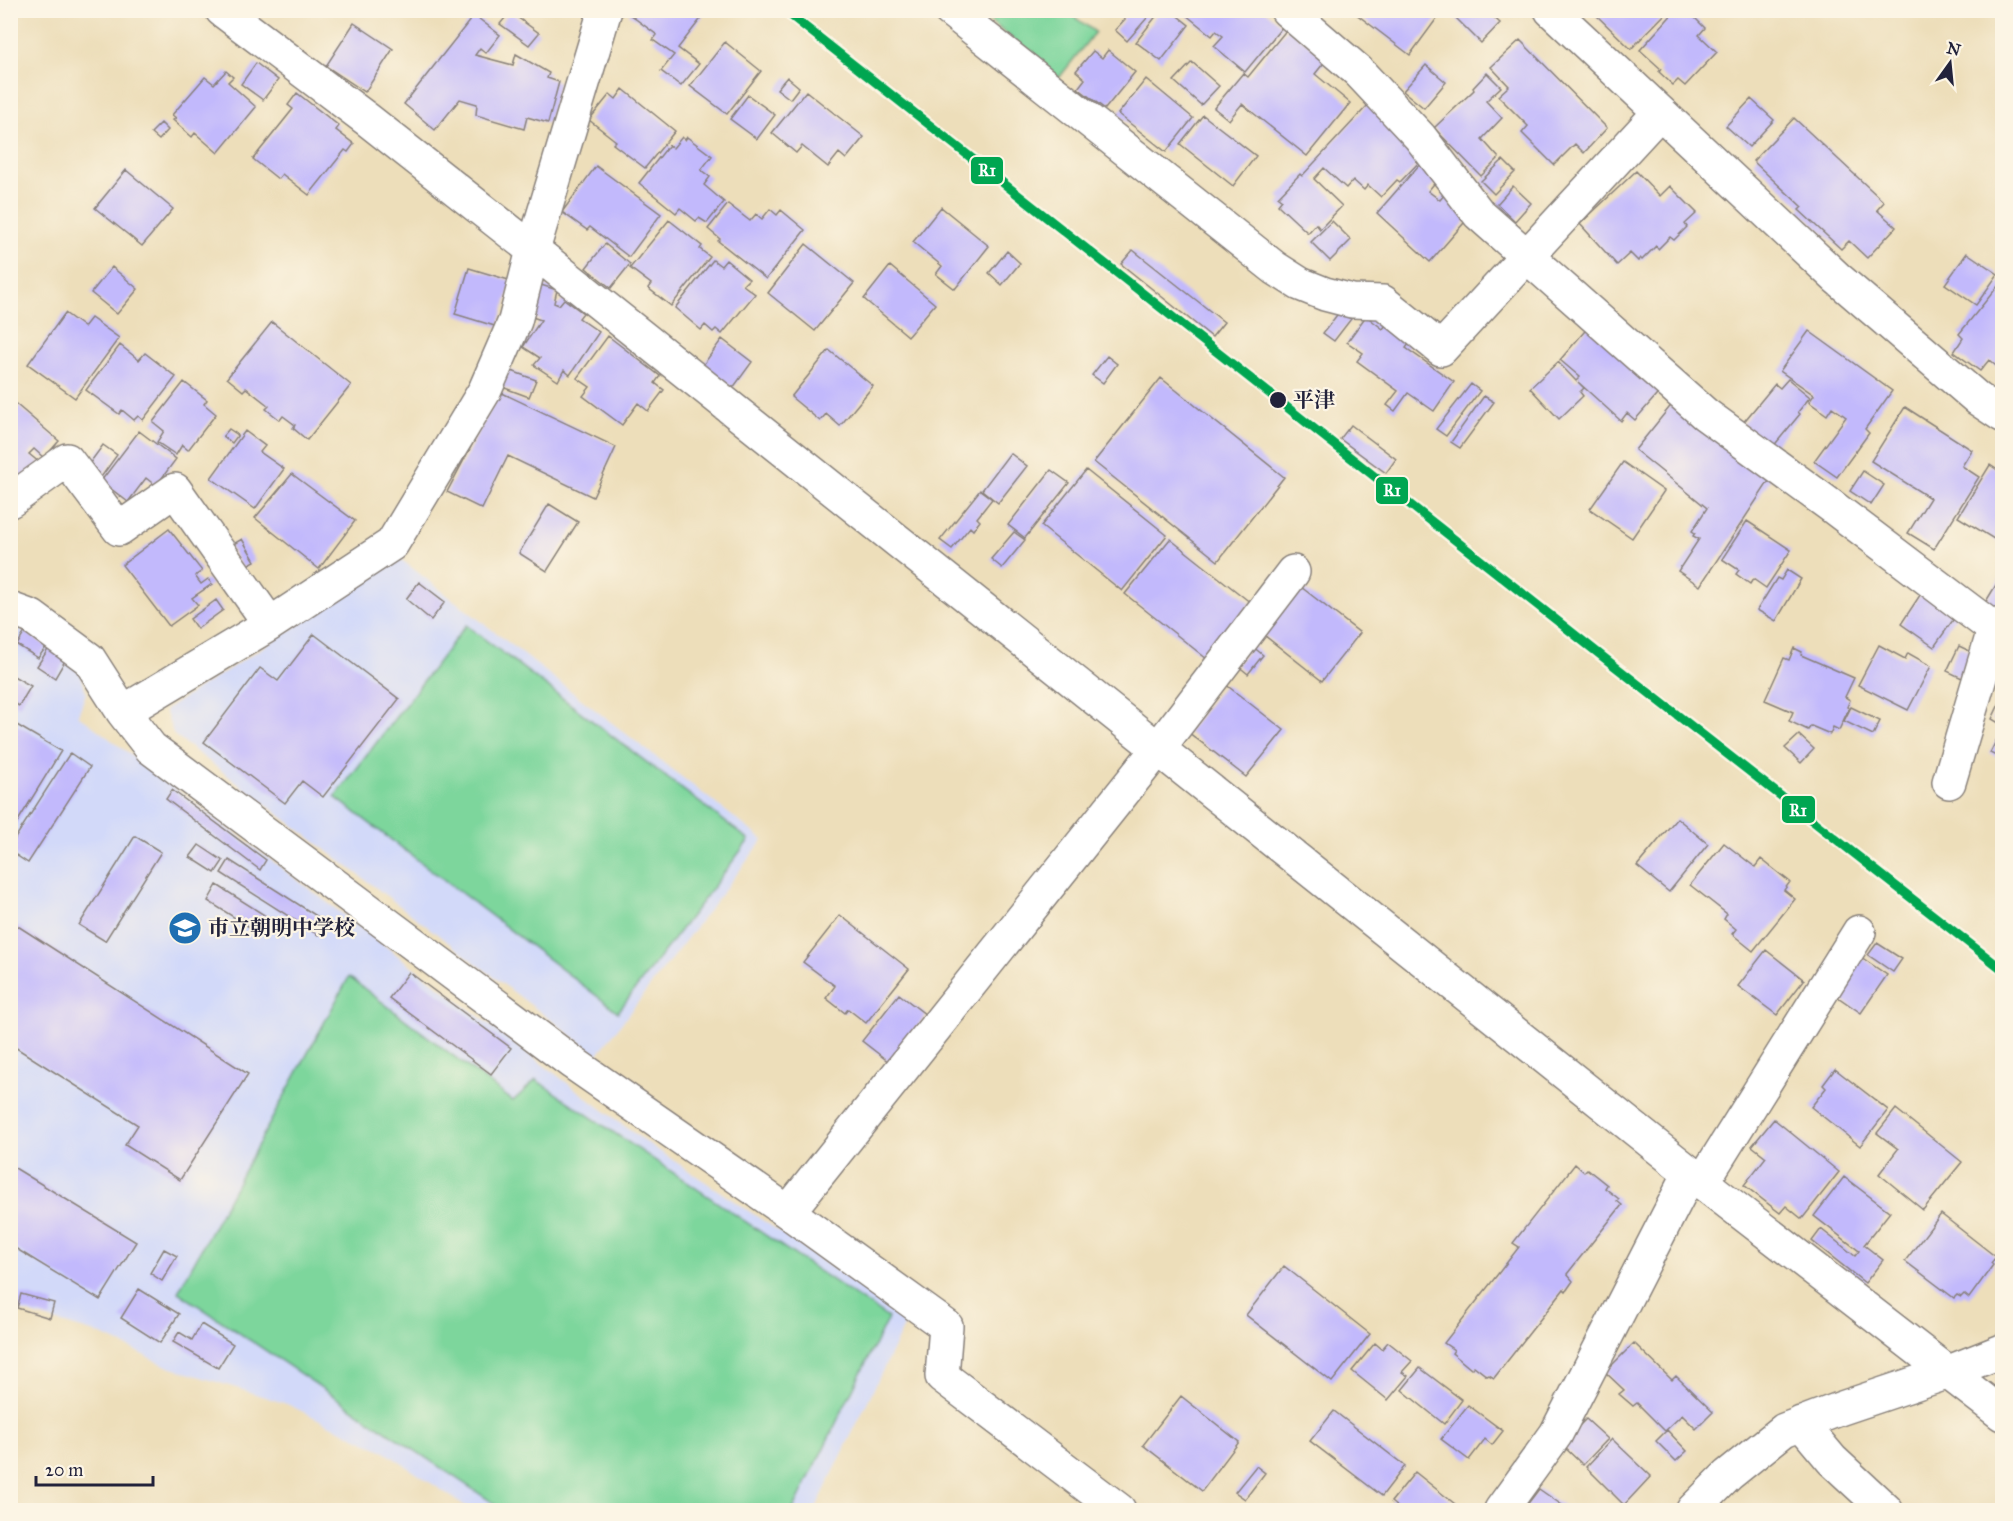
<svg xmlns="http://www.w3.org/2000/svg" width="2013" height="1521" font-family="'IM FELL Great Primer','Noto Serif JP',serif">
	<rect width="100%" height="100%" fill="#fcf5e5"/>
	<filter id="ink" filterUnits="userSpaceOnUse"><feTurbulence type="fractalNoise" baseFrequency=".0167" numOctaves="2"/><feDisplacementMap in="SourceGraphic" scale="12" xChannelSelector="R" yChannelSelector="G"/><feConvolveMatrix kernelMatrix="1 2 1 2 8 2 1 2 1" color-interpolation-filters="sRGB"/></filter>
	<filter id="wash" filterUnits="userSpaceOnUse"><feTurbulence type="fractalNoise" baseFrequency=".008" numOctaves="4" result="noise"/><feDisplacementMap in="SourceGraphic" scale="24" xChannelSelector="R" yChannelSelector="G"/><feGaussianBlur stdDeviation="1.35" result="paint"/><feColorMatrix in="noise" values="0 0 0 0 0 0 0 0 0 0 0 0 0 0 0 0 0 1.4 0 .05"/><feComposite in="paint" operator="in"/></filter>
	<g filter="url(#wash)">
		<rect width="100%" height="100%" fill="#eddeba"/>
		<path fill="#d2d9f9" d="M394,554L763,840L597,1055L174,735L165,710L351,591Z
			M10,623L79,666L86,693L78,715L643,1140L908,1318L815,1510H471L382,1450L287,1404L169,1367L102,1335L11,1308Z"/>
		<path fill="#7dd69c" stroke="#507c6c" stroke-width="1.5" d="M977,10L1066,11L1095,32L1059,78Z
			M466,625L749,840L618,1012L335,797Z
			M349,977L513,1101L536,1080L888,1318L793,1510H504L178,1292Z"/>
		<g id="blocks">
			<path fill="#c2b9fc" d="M631,10H696L703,16L678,48L699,64L681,86L661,71L674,55L653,40L657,35L629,14Z
				M1114,10H1154L1127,41L1115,30L1125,19Z
				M1161,10H1170L1189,25L1161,61L1136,42Z
				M1180,10H1264L1283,26L1245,72L1214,46L1223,36L1216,31L1212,36Z
				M1351,10H1443L1410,55Z
				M1464,10H1486L1500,23L1481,43L1456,18Z
				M1591,10H1669L1631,49Z
				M1676,10H1687L1705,28L1699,35L1717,52L1685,86L1678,80L1673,85L1659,72L1661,69L1640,50Z
				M510,12L539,33L529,45L500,24Z
				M474,15L500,35L486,53L480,48L475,55L513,65L516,54L549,73L547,78L559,82L548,123L527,117L524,129L476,115L477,104L460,99L435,130L404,104Z
				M354,23L393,49L365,92L326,66Z
				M1288,28L1327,59L1315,74L1350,103L1307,156L1242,104L1229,120L1214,108L1243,73L1248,77Z
				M1520,40L1607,128L1584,153L1575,144L1554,165L1522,133L1528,126L1498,96L1509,86L1491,67Z
				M725,42L761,71L727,114L690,86Z
				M1108,50L1135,72L1105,109L1078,88L1085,79L1076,71L1093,51L1102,58Z
				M1192,62L1219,86L1201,105L1174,81Z
				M256,63L278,80L263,100L241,84Z
				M1426,65L1446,82L1424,108L1403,91Z
				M226,71L233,77L228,82L256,107L218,153L195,133L192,137L173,120L176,118L172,115L205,77L214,84Z
				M1487,73L1501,87L1486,101L1502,118L1482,139L1499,158L1481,176L1434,128L1474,90L1473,88Z
				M787,77L799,87L790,99L777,89Z
				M1146,79L1193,118L1166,152L1118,114Z
				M623,89L675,131L645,168L613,144L616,141L589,120L610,94L616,99Z
				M806,91L864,137L846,159L839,153L828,167L802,146L796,153L772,133Z
				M297,93L339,126L336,130L354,144L348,152L345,150L309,195L282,174L278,179L253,159L293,109L288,105Z
				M748,95L775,115L757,139L730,119Z
				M1751,99L1774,120L1749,147L1726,126Z
				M1368,105L1422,159L1400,182L1397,180L1381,197L1368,185L1364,190L1353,180L1346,188L1324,168L1314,179L1342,206L1320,229L1316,224L1308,233L1278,205L1282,200L1278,197L1300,174L1302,176Z
				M1203,115L1256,156L1233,186L1180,144Z
				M1794,118L1884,202L1877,210L1896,227L1867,258L1849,241L1841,249L1799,210L1802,207L1753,161Z
				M161,123L168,130L159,140L151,133Z
				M682,137L685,140L687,137L712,156L701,170L710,177L704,185L724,202L707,223L699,218L696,221L680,208L676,213L639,183L669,145L673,148Z
				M1503,160L1515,172L1494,194L1481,181Z
				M1420,164L1438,179L1428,191L1440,200L1445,194L1470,216L1430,262L1377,213Z
				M596,166L661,214L629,257L590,227L587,230L562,212Z
				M126,170L173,209L142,246L95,208Z
				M1636,171L1660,196L1670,186L1697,213L1685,224L1687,227L1674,240L1670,237L1658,249L1656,246L1642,260L1640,258L1638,261L1630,253L1617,265L1580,224Z
				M1513,186L1531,203L1515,221L1497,204Z
				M728,204L750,221L756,214L762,219L770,209L777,215L781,210L805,230L766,279L718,241L720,239L708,229Z
				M941,207L989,246L955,289L936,274L942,266L913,242Z
				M669,220L702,246L700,249L710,257L671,306L648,288L651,284L630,268Z
				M1332,221L1351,240L1330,261L1311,242Z
				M605,244L630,264L611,288L586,268Z
				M806,244L854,283L815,331L768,293Z
				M1133,250L1224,322L1212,337L1121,264Z
				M1007,251L1020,263L1002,285L989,273Z
				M1967,253L1998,274L1976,305L1945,284Z
				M713,260L721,266L726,260L749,279L743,285L755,294L722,334L716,329L713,332L705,325L701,330L675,308Z
				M890,266L935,304L908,336L864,299Z
				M112,267L138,289L117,314L91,293Z
				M469,268L512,281L498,327L455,314Z
				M2002,281V371L1989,360L1980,371L1954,352L1963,338L1959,334Z
				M541,285L557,290L554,303L559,305L564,299L583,313L579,318L599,332L570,375L564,370L558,381L534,365L540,358L523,347L541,320L532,317Z
				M1340,311L1351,319L1334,341L1323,333Z
				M65,313L84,327L91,318L119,338L75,398L28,364Z
				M1366,316L1383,329L1388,322L1412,340L1406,348L1454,382L1434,411L1408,393L1395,411L1387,405L1398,391L1357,361L1363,353L1347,342Z
				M272,322L351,385L307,440L293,428L295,425L283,416L280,420L266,409L269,406L246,388L243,391L227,378Z
				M1590,325L1663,388L1635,420L1627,413L1621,421L1578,382L1584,388L1580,392L1583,396L1559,419L1530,388L1558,362L1576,381L1580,377L1560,360Z
				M1809,331L1892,391L1865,429L1869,433L1837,477L1814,461L1846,417L1832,407L1827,415L1809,402L1814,395L1780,371Z
				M608,336L660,376L655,383L664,390L648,411L638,403L622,425L583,396L590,387L577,378Z
				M722,339L752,362L733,388L703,365Z
				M120,345L139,360L145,353L176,377L143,420L138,416L134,420L122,410L119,414L86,390Z
				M829,350L873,386L840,426L826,414L820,421L791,397Z
				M1107,356L1117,364L1103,383L1092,375Z
				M509,370L536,380L529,397L502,387Z
				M1161,378L1284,477L1218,561L1094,462Z
				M1788,379L1810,397L1798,412L1800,414L1772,448L1742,424L1775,384L1780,388Z
				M184,382L207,400L204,404L216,414L188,450L182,445L176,455L157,442L164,431L153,422Z
				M1471,384L1480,391L1446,436L1436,429Z
				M500,392L616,447L593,497L508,456L482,509L447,492Z
				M1484,396L1494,402L1460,448L1451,442Z
				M10,399L59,441L44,458L34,449L29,454L40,463L21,478L13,472L10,475Z
				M1673,403L1771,478L1700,586L1678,571L1699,539L1693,536L1695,533L1692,531L1707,508L1635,450Z
				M1905,407L1972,450L1962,466L1979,477L1934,549L1908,533L1930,498L1871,461Z
				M1351,425L1396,459L1386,473L1340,439Z
				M229,429L238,435L232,443L223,436Z
				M139,431L176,459L156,486L146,478L128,502L101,481Z
				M245,431L265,446L260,452L284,469L255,509L211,478Z
				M103,445L117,455L99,480L89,464Z
				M1010,453L1027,466L998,503L982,490Z
				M1623,462L1664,491L1632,538L1590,509Z
				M1990,465L2002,473V544L1958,517Z
				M1051,470L1069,483L1025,538L1008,525Z
				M1086,470L1167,535L1122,591L1041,526Z
				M1863,471L1884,485L1871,505L1850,491Z
				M292,474L355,521L319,569L255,518Z
				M980,490L992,499L977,518L980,521L973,530L970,527L952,549L940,540Z
				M549,504L578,522L547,571L519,553Z
				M1747,521L1791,550L1766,588L1753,579L1750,584L1736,574L1739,570L1722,559Z
				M169,529L202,571L195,576L201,584L208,579L212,584L192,598L198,605L169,626L122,565Z
				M1014,532L1025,540L1002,568L991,559Z
				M242,539L255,561L242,568L230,546Z
				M1170,539L1251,603L1207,659L1125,594Z
				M1787,570L1801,579L1776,621L1757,610L1777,578L1781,580Z
				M2002,575V615L1985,603Z
				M419,582L445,602L431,620L406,599Z
				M1301,587L1360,633L1322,681L1264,635Z
				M1924,589L1958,613L1934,647L1901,624Z
				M216,600L223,610L197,629L190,619Z
				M25,632L47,646L38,658L17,645Z
				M314,634L399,699L323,797L302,781L285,803L204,742L260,668L278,681Z
				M1879,645L1905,659L1908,653L1931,666L1908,710L1858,685Z
				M1252,646L1263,655L1248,674L1237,665Z
				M1959,646L1976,654L1964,679L1947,671Z
				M49,648L66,659L55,678L37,666Z
				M1794,648L1802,652L1801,655L1854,678L1845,697L1850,700L1847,707L1849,708L1839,730L1833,727L1830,734L1811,726L1808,730L1789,721L1793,712L1765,700L1784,658L1789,660Z
				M10,674L31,686L19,706L10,701Z
				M1225,684L1284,730L1246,777L1188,732Z
				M2002,698V725L1992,719Z
				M1851,707L1880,721L1873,735L1844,721Z
				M10,721L61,751L10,834Z
				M2002,729V759L1990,753Z
				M1799,735L1814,749L1801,763L1785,748Z
				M70,753L90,767L28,863L10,851V846Z
				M172,790L266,860L260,870L166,799Z
				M1677,818L1708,844L1669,892L1637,866Z
				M135,836L161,852L105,941L79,925Z
				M1724,843L1755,867L1761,859L1790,882L1784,890L1795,899L1753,951L1732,934L1736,929L1724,919L1727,914L1690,885Z
				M199,845L223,861L215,873L190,857Z
				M229,860L326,922L318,935L221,873Z
				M217,885L269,918L259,933L208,901Z
				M840,915L909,969L866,1023L848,1009L845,1013L826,998L835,986L803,962Z
				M10,921L248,1074L180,1180L125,1145L138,1125L10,1044Z
				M1877,943L1902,959L1893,972L1868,955Z
				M1766,950L1804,980L1777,1015L1738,986Z
				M1861,957L1887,975L1861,1013L1835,995Z
				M409,972L511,1048L491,1074L389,998Z
				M899,994L926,1015L889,1062L862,1041Z
				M1835,1069L1888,1110L1860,1146L1811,1107L1826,1088L1823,1085Z
				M1896,1109L1962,1162L1923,1210L1879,1174L1898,1149L1877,1133Z
				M1774,1119L1839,1172L1802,1219L1786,1206L1780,1213L1744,1185L1766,1157L1752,1146Z
				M1575,1164L1584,1172L1587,1169L1607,1185L1605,1188L1619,1199L1617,1201L1622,1205L1567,1274L1573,1281L1566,1291L1564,1289L1494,1378L1489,1375L1487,1376L1474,1366L1471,1369L1452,1353L1454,1350L1444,1343L1519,1247L1513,1243Z
				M10,1165L136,1242L100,1300L10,1245Z
				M1844,1177L1890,1212L1864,1245L1883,1260L1865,1283L1812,1241L1821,1229L1855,1256L1859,1251L1814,1216Z
				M1941,1214L1996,1257L1991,1263L1993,1265L1969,1298L1964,1294L1961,1297L1957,1295L1954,1298L1905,1261Z
				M164,1249L177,1256L162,1281L150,1273Z
				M1284,1266L1370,1334L1332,1382L1246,1315Z
				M139,1289L179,1314L160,1343L121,1318Z
				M21,1294L54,1303L50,1318L17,1308Z
				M201,1324L233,1344L218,1368L173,1342L179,1332L192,1340Z
				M1388,1342L1412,1361L1402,1372L1408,1376L1388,1400L1352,1371L1375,1343L1382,1349Z
				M1634,1343L1672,1380L1676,1376L1713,1412L1696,1429L1682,1415L1665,1431L1637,1403L1633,1406L1619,1394L1624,1390L1605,1372Z
				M1420,1368L1462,1400L1444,1424L1402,1390Z
				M1181,1396L1239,1442L1202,1491L1143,1445Z
				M1468,1405L1503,1431L1492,1445L1485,1439L1469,1460L1441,1439Z
				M1334,1411L1405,1466L1382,1496L1310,1441Z
				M1586,1419L1608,1439L1583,1465L1561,1444Z
				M1667,1430L1687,1451L1676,1461L1656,1441Z
				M1612,1439L1651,1476L1624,1505L1586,1467Z
				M1256,1466L1265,1473L1245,1499L1235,1492Z
				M1415,1472L1460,1508L1458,1510H1401L1391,1502Z
				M1539,1489L1569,1510H1523Z"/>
		</g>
	</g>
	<g filter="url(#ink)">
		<use href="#blocks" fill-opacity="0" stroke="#88807a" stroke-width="1.5"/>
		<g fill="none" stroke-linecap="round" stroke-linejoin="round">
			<defs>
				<path id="minor" d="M222,10L368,120L533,250L1690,1173L2002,1414
					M950,10L1275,268L1300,284L1325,294L1352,301L1383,302L1441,349L1660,112
					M1287,10L1358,71L1420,137L1479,214L1705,414L1830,505L2002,635
					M1551,10L1837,278L1978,399L2002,415
					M10,501L67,460L119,529L175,490L270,624
					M10,609L32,617L89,659L123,712L270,624L392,544L485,390L515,321L533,250L605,10
					M123,712L151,748L573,1063L788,1212L946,1326L942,1376L1119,1510
					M1949,782L1994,630
					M1702,1183L1859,932
					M788,1212L1157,750L1293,572
					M1801,1423L1832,1460L1886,1510
					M1501,1510L1556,1434L1690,1173
					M1693,1510L1728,1475L1784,1430L1842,1408L1949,1372L2002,1351"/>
			</defs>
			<use href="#minor" stroke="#88807a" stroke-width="36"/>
			<use href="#minor" stroke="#fff" stroke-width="33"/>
			<defs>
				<path id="rail-1" d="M784,10L1612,664L2002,969"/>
			</defs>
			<use href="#rail-1" stroke="#fcf5e5" stroke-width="14"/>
			<use href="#rail-1" stroke="#00a651" stroke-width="9"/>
		</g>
	</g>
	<defs>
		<symbol id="school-disc" viewBox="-11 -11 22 22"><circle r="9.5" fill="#1f6fb2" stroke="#fcf5e5"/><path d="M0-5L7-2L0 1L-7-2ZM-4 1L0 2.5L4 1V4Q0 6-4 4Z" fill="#fff"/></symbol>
	</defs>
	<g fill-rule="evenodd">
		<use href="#school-disc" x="166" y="909" width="38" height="38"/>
	</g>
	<circle fill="#22223b" stroke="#fcf5e5" stroke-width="2" cx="1278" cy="400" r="9"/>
	<g text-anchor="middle" stroke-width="4.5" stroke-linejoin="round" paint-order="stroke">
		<g font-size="21" font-weight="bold" fill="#22223b" stroke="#fcf5e5" text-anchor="start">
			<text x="1293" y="407">平津</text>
		</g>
		<g font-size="21" font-weight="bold" fill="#22223b" stroke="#fcf5e5" text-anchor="start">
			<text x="208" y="935">市立朝明中学校</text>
		</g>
	</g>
	<g stroke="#fcf5e5" stroke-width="2">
		<rect x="970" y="156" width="34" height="29" rx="6" fill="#00a651"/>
		<rect x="1375" y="476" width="34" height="29" rx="6" fill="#00a651"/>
		<rect x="1781" y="795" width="35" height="29" rx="6" fill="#00a651"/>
	</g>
	<g font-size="16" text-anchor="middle" font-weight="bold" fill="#fff">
		<text x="987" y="176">R1</text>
		<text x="1392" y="496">R1</text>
		<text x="1798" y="816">R1</text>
	</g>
	<rect width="2013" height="1521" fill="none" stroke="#fcf5e5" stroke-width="36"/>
	<g transform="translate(1950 63) rotate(15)" stroke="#fcf5e5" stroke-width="4.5" paint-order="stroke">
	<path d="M0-4.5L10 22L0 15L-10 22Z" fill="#22223b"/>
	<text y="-9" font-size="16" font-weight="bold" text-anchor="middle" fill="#22223b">N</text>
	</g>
	<path d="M36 1476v9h117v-9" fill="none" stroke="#22223b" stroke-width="3"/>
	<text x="45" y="1476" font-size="18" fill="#22223b" stroke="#fcf5e5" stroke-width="4.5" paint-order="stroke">20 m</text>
</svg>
